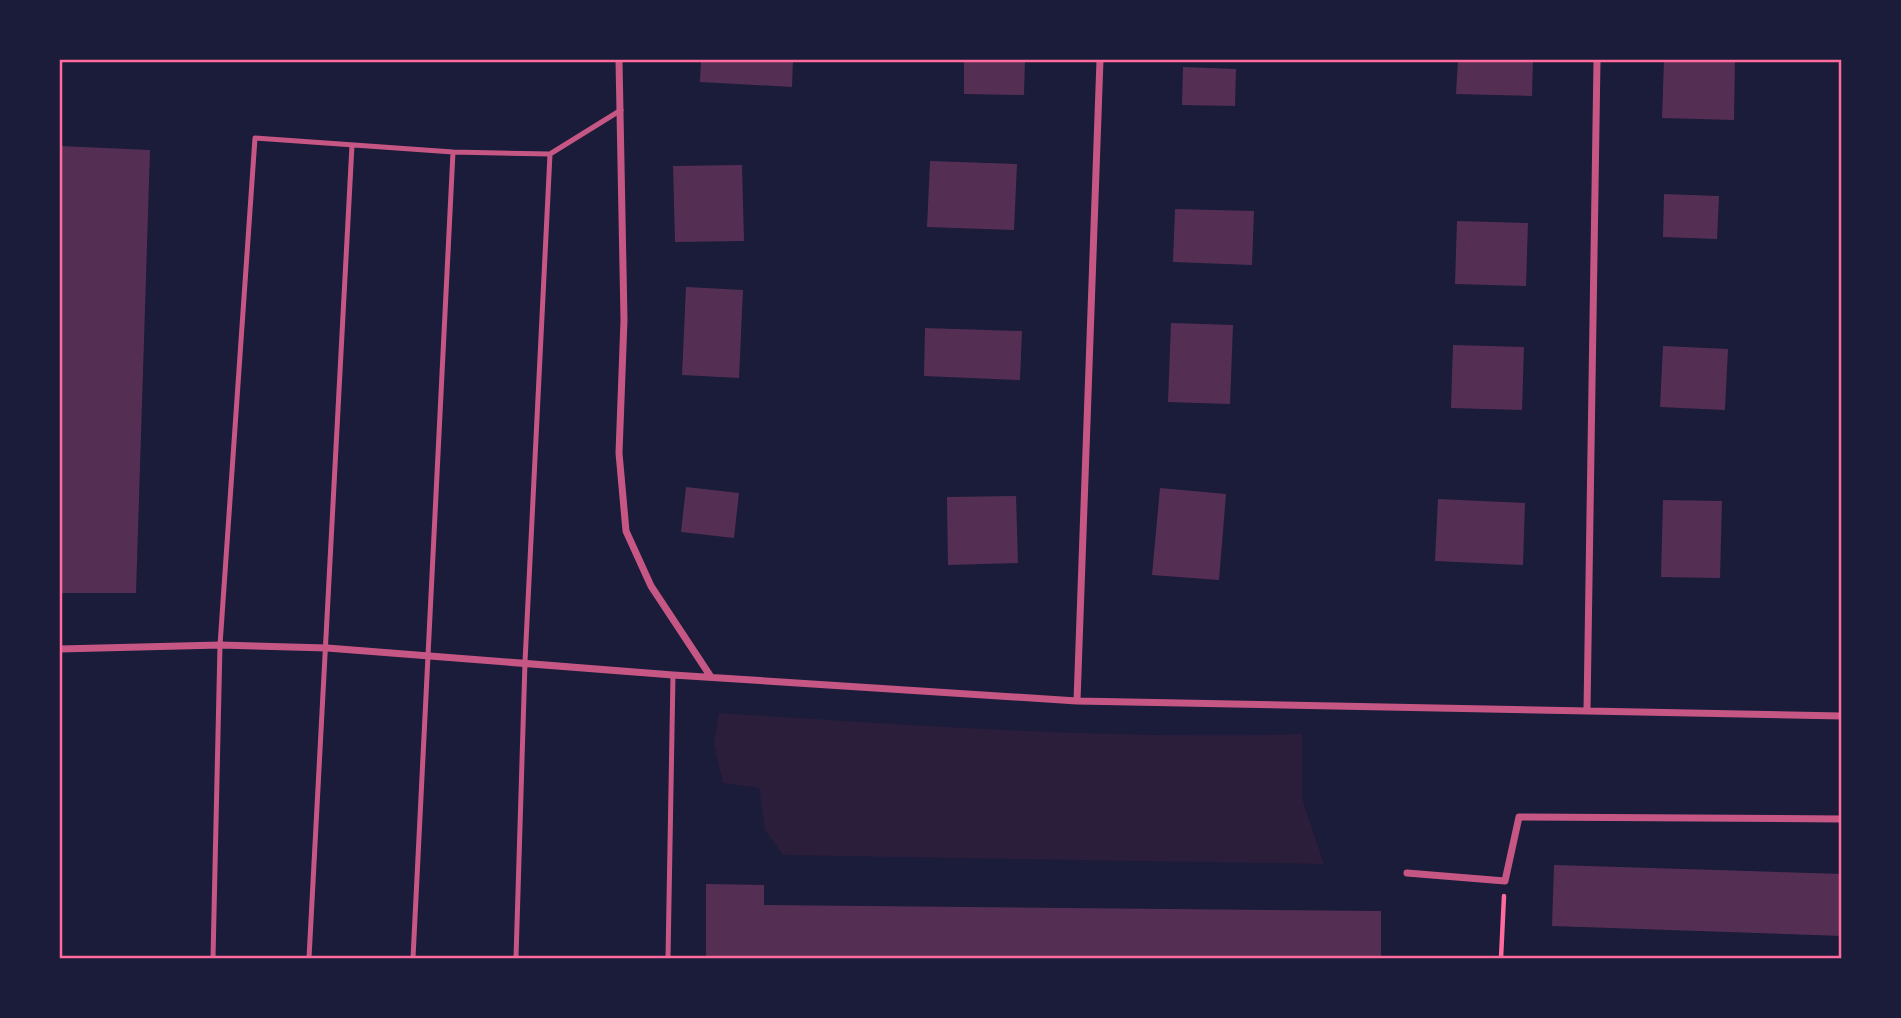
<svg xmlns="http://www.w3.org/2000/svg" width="1901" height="1018" font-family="'Golos Text',sans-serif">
	<rect width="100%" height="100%" fill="#1b1b3a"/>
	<path fill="#2a1e3b" d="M719,713C913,725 1108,740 1302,734V798L1324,864L783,855L765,830L759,788L723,783L714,744Z"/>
	<path fill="#542f53" d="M701,60H793L792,87L700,82Z
		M964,60H1025L1024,95L964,94Z
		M1458,60H1533L1532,96L1456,94Z
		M1664,60H1735L1734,120L1662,118Z
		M1183,67L1236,69L1235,106L1182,105Z
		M60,146L150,150L136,593H60Z
		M930,161L1017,164L1014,230L927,227Z
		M742,165L744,241L675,242L673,166Z
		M1664,194L1719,196L1717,239L1663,237Z
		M1175,209L1254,211L1252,265L1173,262Z
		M1457,221L1528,223L1526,286L1455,284Z
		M686,287L743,290L739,378L682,375Z
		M1171,323L1233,325L1230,404L1168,402Z
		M925,328L1022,331L1020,380L924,376Z
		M1453,345L1524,347L1522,410L1451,408Z
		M1663,346L1728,349L1725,410L1660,407Z
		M686,487L739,493L734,538L681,532Z
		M1160,488L1226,494L1219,580L1152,575Z
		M1016,496L1018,563L948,565L947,497Z
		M1438,499L1525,503L1523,565L1435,561Z
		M1663,500L1722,501L1720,578L1661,577Z
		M1554,865L1842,874V936L1552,926Z
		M706,884L764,885V905L1381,911V958H706Z"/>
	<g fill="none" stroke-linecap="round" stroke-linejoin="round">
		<path stroke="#ff6b9d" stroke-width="4.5" d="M1501,958L1504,896"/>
		<path stroke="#c65784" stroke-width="5" d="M213,958L220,645L255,138L453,152L550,154L621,110
			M309,958L352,145
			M413,958L453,152
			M516,958L525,662L550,154
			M668,958L673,675"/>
		<path stroke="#c65784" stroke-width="7" d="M619,60L624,320L619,453L626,531L651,586L711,677
			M60,649L220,645L327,648L673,675L1077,701L1842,716
			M1077,701L1100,60
			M1587,710L1597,60
			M1407,873L1505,881L1519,817L1842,819"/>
	</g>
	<rect width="1901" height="1018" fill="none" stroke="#1b1b3a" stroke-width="122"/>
	<rect x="61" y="61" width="1779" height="896" fill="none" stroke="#ff6b9d" stroke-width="2.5"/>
</svg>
